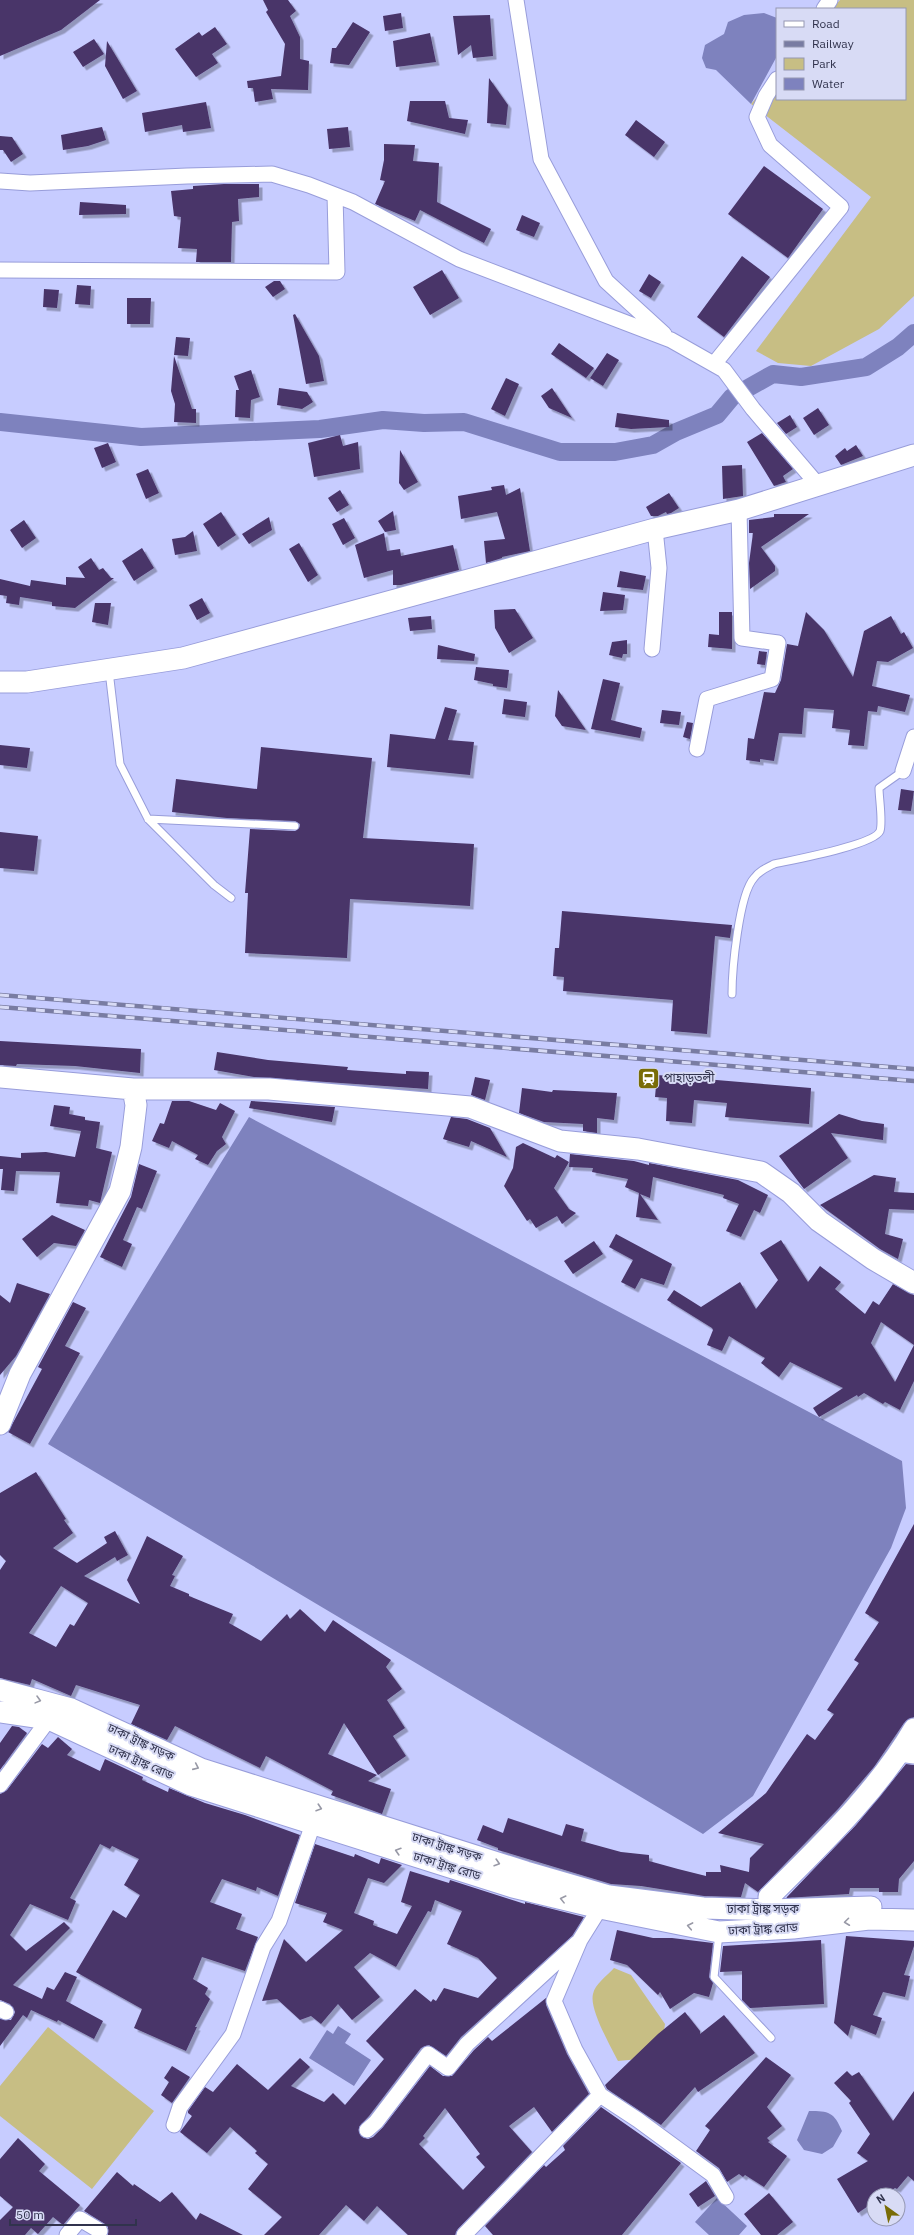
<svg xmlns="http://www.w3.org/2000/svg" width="914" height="2235" font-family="'IBM Plex Sans','Noto Sans Bengali',sans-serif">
	<defs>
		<filter id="shadow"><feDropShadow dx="3.5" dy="3.5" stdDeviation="0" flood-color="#0004"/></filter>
	</defs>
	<rect width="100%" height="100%" fill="#c7ccff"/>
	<path fill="#c7be84" d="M840,0H914V296L879,329L811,366L778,363L756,351L871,197L751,104L777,74V99H905V9H832Z
		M614,1968L631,1975L665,2024L663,2037L639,2059L618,2061C611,2047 589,2009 593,1994C595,1984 607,1976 614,1968Z
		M48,2027L154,2111L92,2189L0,2116V2086Z"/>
	<path fill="#7e82be" d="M764,13L777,18V56L751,104L716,70L706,68L702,58L705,45L724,34L728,22L744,15Z
		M249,1117L902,1461L906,1508L891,1548L753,1796L703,1834L48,1444Z
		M338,2026L351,2034L345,2043L371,2060L354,2086L309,2058L327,2030L333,2034Z
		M809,2111C829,2111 834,2112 842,2131L833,2147L822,2154L804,2150L797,2140Z
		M717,2198L747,2226L739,2235H709L695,2222Z"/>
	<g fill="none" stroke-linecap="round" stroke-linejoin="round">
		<path stroke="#7e82be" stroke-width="18" d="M0,422L141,437L320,429L383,420L424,423L464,422L560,452H615L653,445L676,432L717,415L732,397L773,374L801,377L866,367L898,347L914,333"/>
	</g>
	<path fill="#493469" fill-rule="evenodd" filter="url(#shadow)" d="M0,0H100L61,30L0,56Z
		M263,0H288L296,11L290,16L300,37V59L309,61L308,90L271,89L273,99L255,102L253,88H248L247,81L281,76L285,44L266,12L268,10Z
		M401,13L403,28L385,31L383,16Z
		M490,15L493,56L473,58L471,45L458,55L453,16Z
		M353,22L370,32L349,65L330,63L332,48H336Z
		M215,27L227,44L212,54L218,63L196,77L175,49L199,32L202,36Z
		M430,33L436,62L396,67L393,41Z
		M94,39L104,54L83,67L73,52Z
		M107,41L137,91L123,99L105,66Z
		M489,78L508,105L506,125L487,123Z
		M410,101H445L449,118L468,120L465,134L407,121Z
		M206,102L211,128L183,132L182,125L145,132L142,113Z
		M636,120L665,142L654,157L625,135Z
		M102,127L106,140L88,146L63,150L61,135Z
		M348,127L350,147L329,149L327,129Z
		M0,136L12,137L23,154L11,162L3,150H0Z
		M384,144L415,145L413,161L439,163L437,202L491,229L484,243L420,210L415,221L375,204L385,181L380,180L384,160Z
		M764,166L823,209L788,258L728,214Z
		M224,184H259V197L238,199L239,221L232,222L231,262H196L197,249L178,248L181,217L174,216L171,191L193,189V186Z
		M80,202L126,205V214L79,215Z
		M522,215L540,223L534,237L516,230Z
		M742,256L770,277L724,337L697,317Z
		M442,270L459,298L430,315L413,287Z
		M649,274L661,282L651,298L639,291Z
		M274,281H280L285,289L273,297L265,287Z
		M77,285L91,286L90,305L75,304Z
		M44,289L59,290L57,308L43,307Z
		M127,298H151L150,324H127Z
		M295,314L319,356L324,381L306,384L293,315Z
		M176,337L190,338L188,356L174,355Z
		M559,343L594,368L586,378L551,354Z
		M607,353L619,360L603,386L590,378Z
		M174,356L192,409H196V423L174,422L175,404L171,391Z
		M251,370L260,397L251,400L250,418L235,417L236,390H239L234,376Z
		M506,378L519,384L505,416L491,409Z
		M279,388L307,392L313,402L302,409L277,405Z
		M552,388L572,418L549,408L541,396Z
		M818,408L829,425L814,435L803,418Z
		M617,413L669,420V427L631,429L615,427Z
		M790,415L797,427L786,434L777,423Z
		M762,433L793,469L783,476L786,482L774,486L747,442Z
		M340,435L343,446L358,442L360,469L314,477L308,443Z
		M108,443L116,462L102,468L94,448Z
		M856,445L863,456L841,465L835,456L845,448L847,451Z
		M400,450L418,482L404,490L399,483Z
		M742,465L743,496L723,499L722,466Z
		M148,469L159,493L146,499L136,474Z
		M504,485L506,495L520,488L530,551L502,557V558L486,563L484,541L505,539L497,512L461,519L458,496L492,490L491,487Z
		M340,490L349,505L337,512L328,498Z
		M669,493L679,508L671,513L667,514L666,512L658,516H651L646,507Z
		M393,511L396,530L385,532L378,521Z
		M221,512L236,535L218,547L203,524Z
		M774,514H809L761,547L775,566V571L750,589L749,563L753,533H749V520L774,517Z
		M269,517L272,530L249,544L242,534Z
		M344,518L355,538L343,545L332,524Z
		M24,520L36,538L22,548L10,530Z
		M193,531L197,551L175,555L172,539L185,537Z
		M384,533L387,551L400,549L401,556L453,545L459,570L401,585H393V570L364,578L355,545Z
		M299,543L318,575L308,582L289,549Z
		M142,548L154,568L134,581L122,561Z
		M91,558L99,570L103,568L111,578H114L75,608L52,606V602L20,597L19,605L6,603L7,596L0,595V579L30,586L31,580L66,585V577L85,578L78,567Z
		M620,571L646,576L643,590L617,587Z
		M603,592L625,595L623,610L600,611Z
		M202,598L210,613L197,620L189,605Z
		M95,603H111L108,625L92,622Z
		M515,609L533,638L509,653L495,628L494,610Z
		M719,612H732V649L708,647L709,634L719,635Z
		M806,612L824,630L853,677L864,631L891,616L901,634L904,632L913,648L888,662L877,661L872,686L910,695L905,712L878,706L877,712L868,711L864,746L848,745L850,730L832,728L834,710L804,708L802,734L779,733L774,761L760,759V762L746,760L748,738L754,739L764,692L775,693L781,680L787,644L798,646Z
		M431,616L432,629L410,631L408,618Z
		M627,640V654H623L622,658L609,655L612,642Z
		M438,645L475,654L474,661L437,659Z
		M759,651L767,652L765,665L757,664Z
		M476,667L509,670L507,688L493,686V684L474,680Z
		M603,679L620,683L611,720L642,728L640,738L591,729Z
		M558,690L586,730L562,726L555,716Z
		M504,699L527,702L525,717L502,714Z
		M445,707L457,710L448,740L474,742L470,775L387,767L390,734L435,739Z
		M662,710L681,712L679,725L660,723Z
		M687,722L693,723L690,739L683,737Z
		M0,745L30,748L27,768L0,765Z
		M261,747L372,758L363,838L474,844L470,906L350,899L347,958L245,953L248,893H245L250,829L295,831L299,828L300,824L295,821L227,818L172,812L176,779L257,789Z
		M901,789L914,791L911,811L898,810Z
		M0,832L38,836L34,871L0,868Z
		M562,911L732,925L730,938L715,936L707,1034L671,1031L673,1000L563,991L564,977L553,976L555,948H559Z
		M0,1041L141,1049L140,1073L75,1066L17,1064L16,1066L0,1065Z
		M217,1052L268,1060L348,1067L347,1070L406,1074V1071L429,1072L428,1089L254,1077L214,1070Z
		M657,1075L811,1088L809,1124L725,1117L727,1103L694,1100L692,1123L666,1121L667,1098L655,1097Z
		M475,1077L490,1080L485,1100L471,1095Z
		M522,1088L552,1092L553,1090L617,1093L614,1120L597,1118V1133L583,1131V1124L544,1122L519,1113Z
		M172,1101H189L216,1110L220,1103L235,1111L222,1137L226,1144L217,1151L208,1165L195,1159L198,1155L172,1141L169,1148L152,1141L160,1123L164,1124Z
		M251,1101L335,1107L332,1122L249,1108Z
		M54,1105L70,1107L69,1114L85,1117V1120L100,1122L96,1148L112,1152L100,1203L89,1200L88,1206L56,1203L60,1172L16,1171L14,1191L1,1190L3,1169H0V1156L21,1158V1153L46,1152L75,1157L81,1131L50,1126Z
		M839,1114L862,1121L884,1124L883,1140L831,1133L848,1158L804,1189L779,1156Z
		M451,1117L467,1119L490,1128L507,1157L471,1141L469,1147L443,1139Z
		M523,1143L555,1158L557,1155L569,1162L554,1188L569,1209L567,1208L576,1213L562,1224L557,1216L536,1228L530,1219L527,1221L504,1186L513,1168L516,1147Z
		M570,1154L634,1161L649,1165V1163L738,1180L768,1195L760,1213L754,1210L741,1237L726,1231L739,1204L723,1198L724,1195L653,1177L650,1198L640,1194L658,1220L636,1217L639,1193L625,1187L628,1179L592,1172L593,1168L569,1167Z
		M139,1164L157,1171L142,1209L137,1207L123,1240L132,1244L122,1267L100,1257L131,1197Z
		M874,1175L896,1178L894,1192L914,1193V1210L889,1209L885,1234L903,1239L898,1259L880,1249L820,1205Z
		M52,1215L85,1230L76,1246L54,1243L37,1257L22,1239Z
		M616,1234L672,1264L664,1285L641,1278L635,1289L621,1282L633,1260L609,1247Z
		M781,1240L808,1282L820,1266L841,1282L835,1289L865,1314L873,1301L879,1305L893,1284L914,1295V1381L900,1410L885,1402L883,1404L864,1393L858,1397L857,1395L819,1417L813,1408L843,1388L790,1362L779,1377L761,1363L765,1358L729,1336L722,1351L707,1345L713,1330L712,1328L667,1300L674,1290L701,1307L740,1282L756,1309L778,1280L760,1253ZM881,1322L914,1345L895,1382L871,1343Z
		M594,1241L603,1254L573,1274L564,1261Z
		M17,1283L50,1294L16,1356L0,1375V1295L10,1303Z
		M73,1302L86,1308L65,1346L80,1353L30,1444L8,1432L42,1369L38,1367Z
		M36,1472L66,1519L64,1520L73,1533L53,1548L77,1563L107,1543L104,1537L115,1531L128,1555L117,1561L115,1557L84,1576L140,1604L127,1580L147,1536L183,1556L172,1575L175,1576L170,1586L189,1594V1596L233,1614L229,1623L261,1641L287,1614L290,1619L300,1609L325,1632L333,1620L391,1660L386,1667L402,1689L387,1700L405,1728L393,1736L406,1756L378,1775L344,1723L328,1754L377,1775L368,1781L391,1789L382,1814L331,1795L333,1791L266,1756L260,1768L175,1726L167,1740L131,1724L140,1705L76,1685L71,1696L32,1679L30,1685L0,1678V1570L6,1561L0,1555V1493ZM61,1586L88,1603L74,1626L70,1624L56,1647L29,1633Z
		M914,1524V1717L904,1723L874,1767L838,1809L758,1892L745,1883L741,1897L704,1896L641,1886L611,1884L498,1850V1848L477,1840L483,1825L503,1833L508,1818L562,1836L566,1824L584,1829L581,1841L621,1852L649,1855V1861L678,1869L706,1876V1872H721L720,1865L749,1872L750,1858L764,1844L718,1833L766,1793L807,1734L815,1740L834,1714L827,1710L859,1663L854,1660L879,1622L865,1613Z
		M12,1726L19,1727L27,1733L0,1770V1743Z
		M58,1737L72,1749L67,1755L100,1771L105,1759L143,1777L142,1780L168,1792L169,1788L205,1803L245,1815L300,1835L278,1896L257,1887L256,1891L222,1879L210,1902L242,1914L236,1929L258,1937L245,1971L202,1957L193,1979L208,1988L205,1994L210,1999L195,2027H197L186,2051L134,2028L142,2009L76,1972L113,1910L126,1918L140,1895L124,1885L139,1859L112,1846L110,1849L100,1844L70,1898L76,1901L68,1920L30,1904L10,1935L26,1951L64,1922L70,1928L13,1985L42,1999L47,1987L54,1990L65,1972L77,1977L66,2001L103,2021L94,2039L58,2020L57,2022L31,2010L27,2018L23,2015L0,2046V2019L11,2020L15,2012L10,2004L0,2000V1794L7,1790L42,1744L48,1748Z
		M906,1764L914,1765V1861L899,1879L898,1892H879V1888H850L849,1894L786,1898L856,1825Z
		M315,1844L354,1857L355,1854L379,1864L381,1858L402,1865L384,1883L368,1878L354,1913L374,1921L373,1925L397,1934L412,1906L401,1902L410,1871L449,1883L450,1880L525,1904V1902L584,1917L572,1936L461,2037L446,2056L429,2045L421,2048L369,2116L359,2127L361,2136L368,2139L373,2137L383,2127L430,2066L443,2076H452L474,2050L488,2037L492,2041L546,1998V2005L567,2054L589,2094L552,2132L534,2107L509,2126L532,2152L458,2229L455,2235H408L377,2206L364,2221L346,2205L319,2235H264L282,2217L248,2189L268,2164L255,2153L257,2151L230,2127L207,2153L180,2132L192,2116L188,2113V2111L205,2087L213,2092L237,2064L268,2090L300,2058L310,2067L291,2086L324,2102L333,2093L345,2105L384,2059L366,2041L415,1989L431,2002L433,1999L436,2001L444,1988L478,1998L497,1978L478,1958L447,1944L462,1911L435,1900L431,1912L428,1911L396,1967L370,1953L354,1967L380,1997L352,2020L338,2004L321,2024L311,2016L300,2020L277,1999L262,2001L284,1939L306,1962L343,1930L323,1922L327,1913L295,1903ZM445,2108L480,2154L476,2157L485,2167L463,2190L419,2144L425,2138L423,2136Z
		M617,1930L653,1938H672L713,1943L709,1977L713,1983L709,1997L694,1993L670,2009L660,1992L658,1995L627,1965L610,1960Z
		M846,1936L914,1941V1946L904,1975L910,1976L905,1997L883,1992L873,2015L882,2018L876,2035L851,2025L848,2036L834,2023Z
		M821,1940L824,2004L750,2008L742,2000V1971L720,1972L723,1946Z
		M685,2012L700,2031V2034L724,2015L755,2053L698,2092L695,2087L661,2125L607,2089L605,2085L658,2034Z
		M766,2057L791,2075L767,2107L782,2126L767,2138L770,2141L768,2142L787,2156L764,2187L745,2175L743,2177L739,2174L727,2182L719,2168L696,2151L710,2130L705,2126Z
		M172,2066L190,2077L172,2103L161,2095L169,2082L164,2078Z
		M847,2071L852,2076L859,2072L893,2121L914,2091V2181L908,2176L897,2189L895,2188L884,2195H874V2202L858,2213L837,2179L868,2161L857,2153L870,2134L849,2103L851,2101L834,2083Z
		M601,2107L681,2163L622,2235H493L485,2226L544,2165L546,2167L565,2150L563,2146Z
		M18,2138L45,2164L39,2171L80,2205L63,2225L53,2217L38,2234L31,2228L25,2235H0V2220L13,2207L0,2196V2159Z
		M117,2172L133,2186L134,2184L160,2202L172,2192L196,2220L200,2213L243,2235H108V2227L105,2224L84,2211Z
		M706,2181L715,2196L698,2207L689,2194Z
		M769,2193L793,2222L777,2235H761L744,2214Z"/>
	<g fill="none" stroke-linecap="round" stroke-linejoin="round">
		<defs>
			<path id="lane" d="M109,671L120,764L148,819L214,885L231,898
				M148,819L295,826
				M732,994C732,970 739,894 754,878C759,871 766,868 774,864C792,860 874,845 880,831C883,822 879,798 879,788L903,771
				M719,1934L714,1977L771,2038"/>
			<path id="street" d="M516,0L541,159L606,281L664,334
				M824,9L830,0
				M0,181L30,183L187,176L272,174L309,185L353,202L459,259L671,340L724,370L753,409L818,485
				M0,270L337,272L335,195
				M714,364L841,207L770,145L757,117L766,96L777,79
				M652,649L659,568L655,529
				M697,749L707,699L772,679L778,643L742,638L739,510
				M903,771L914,737
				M899,1754L914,1756
				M0,1785L49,1719
				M0,2009L6,2012
				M600,2095L638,2120L713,2175L726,2197
				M174,2125L180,2107L233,2034L263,1947L279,1921L313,1824
				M367,2130L376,2122L428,2054L448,2068L467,2044L577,1943
				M67,2235L80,2219L100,2231
				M464,2235L600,2095L575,2050L554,2001L580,1940L600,1908"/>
			<path id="secondary" d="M0,682H27L183,658L655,529L739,510L914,455
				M0,1077L133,1089L136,1105L131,1147L120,1191L20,1374L0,1424
				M133,1089H269L470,1107L560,1141L638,1149L761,1172L791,1193L819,1221L873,1259L914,1283
				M0,1690L71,1709L201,1769L526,1872L609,1896L703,1908L770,1910L871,1907
				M0,1712L49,1719L191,1785L513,1887L600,1908L719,1932L793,1928L869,1919L914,1920
				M771,1924L769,1897C821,1845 877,1792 914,1729"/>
		</defs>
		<use href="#lane" stroke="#989dda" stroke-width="9"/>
		<use href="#street" stroke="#989dda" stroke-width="17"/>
		<use href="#secondary" stroke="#989dda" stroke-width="23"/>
		<use href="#lane" stroke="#fff" stroke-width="7"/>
		<use href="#street" stroke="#fff" stroke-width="15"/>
		<use href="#secondary" stroke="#fff" stroke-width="21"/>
		<defs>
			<path id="rail" d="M0,995L914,1069
				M0,1007L914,1081"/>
		</defs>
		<use href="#rail" stroke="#797ca2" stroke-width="4.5"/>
		<use href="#rail" stroke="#d8dbf5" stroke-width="3" stroke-dasharray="9" stroke-linecap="butt"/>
	</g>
	<defs><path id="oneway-chevron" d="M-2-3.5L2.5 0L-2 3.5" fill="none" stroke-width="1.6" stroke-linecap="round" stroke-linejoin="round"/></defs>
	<g stroke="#9899a6">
		<use href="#oneway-chevron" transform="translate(38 1700) rotate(15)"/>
		<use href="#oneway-chevron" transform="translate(196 1767) rotate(24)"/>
		<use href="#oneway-chevron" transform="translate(319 1808) rotate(18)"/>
		<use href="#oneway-chevron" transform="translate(398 1851) rotate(-163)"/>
		<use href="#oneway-chevron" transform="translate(497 1863) rotate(17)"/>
		<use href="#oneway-chevron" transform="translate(563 1899) rotate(-166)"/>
		<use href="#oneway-chevron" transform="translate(847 1922) rotate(173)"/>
		<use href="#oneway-chevron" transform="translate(690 1926) rotate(-169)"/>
	</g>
	<defs>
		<symbol id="station-square" viewBox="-11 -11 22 22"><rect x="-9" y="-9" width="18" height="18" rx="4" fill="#796c06" stroke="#d8dbf5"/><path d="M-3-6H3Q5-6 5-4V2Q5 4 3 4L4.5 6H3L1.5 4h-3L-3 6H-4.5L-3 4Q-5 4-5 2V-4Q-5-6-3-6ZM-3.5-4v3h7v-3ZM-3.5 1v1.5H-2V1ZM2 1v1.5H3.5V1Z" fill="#fff"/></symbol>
	</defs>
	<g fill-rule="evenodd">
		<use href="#station-square" x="636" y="1066" width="25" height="25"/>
	</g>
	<g text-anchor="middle" stroke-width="4" stroke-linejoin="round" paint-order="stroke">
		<g font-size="12" fill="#31334d" stroke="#d8dbf5" text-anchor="start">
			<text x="664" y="1082">পাহাড়তলী</text>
		</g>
		<g font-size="12" fill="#31334d" stroke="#d8dbf5">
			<text transform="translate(141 1742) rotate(25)" y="4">ঢাকা ট্রাঙ্ক সড়ক</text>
			<text transform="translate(141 1762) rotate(24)" y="4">ঢাকা ট্রাঙ্ক রোড</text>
			<text transform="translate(447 1847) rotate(17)" y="4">ঢাকা ট্রাঙ্ক সড়ক</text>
			<text transform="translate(447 1866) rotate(17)" y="4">ঢাকা ট্রাঙ্ক রোড</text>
			<text x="763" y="1913">ঢাকা ট্রাঙ্ক সড়ক</text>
			<text transform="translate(763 1929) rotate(-3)" y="4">ঢাকা ট্রাঙ্ক রোড</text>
		</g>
	</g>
	<rect x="776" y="8" width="130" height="92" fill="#d8dbf5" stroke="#9598b2"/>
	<rect x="784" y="21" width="20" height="6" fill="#ffffff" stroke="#9598b2"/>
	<text x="812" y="28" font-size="12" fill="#31334d">Road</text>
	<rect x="784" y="41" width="20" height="6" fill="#797ca2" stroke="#9598b2"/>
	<text x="812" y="48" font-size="12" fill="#31334d">Railway</text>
	<rect x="784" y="58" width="20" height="12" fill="#c7be84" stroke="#9598b2"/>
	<text x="812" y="68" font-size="12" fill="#31334d">Park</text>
	<rect x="784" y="78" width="20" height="12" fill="#7e82be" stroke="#9598b2"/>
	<text x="812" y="88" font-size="12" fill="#31334d">Water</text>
	<g transform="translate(886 2207) rotate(327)"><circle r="19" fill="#d8dbf5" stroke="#9598b2"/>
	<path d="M0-3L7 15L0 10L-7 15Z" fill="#796c06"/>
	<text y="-6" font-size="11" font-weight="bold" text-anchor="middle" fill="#31334d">N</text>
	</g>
	<path d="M10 2219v6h126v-6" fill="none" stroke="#31334d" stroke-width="2"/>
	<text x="16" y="2219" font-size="12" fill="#31334d" stroke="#d8dbf5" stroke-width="3" paint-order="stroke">50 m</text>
</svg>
